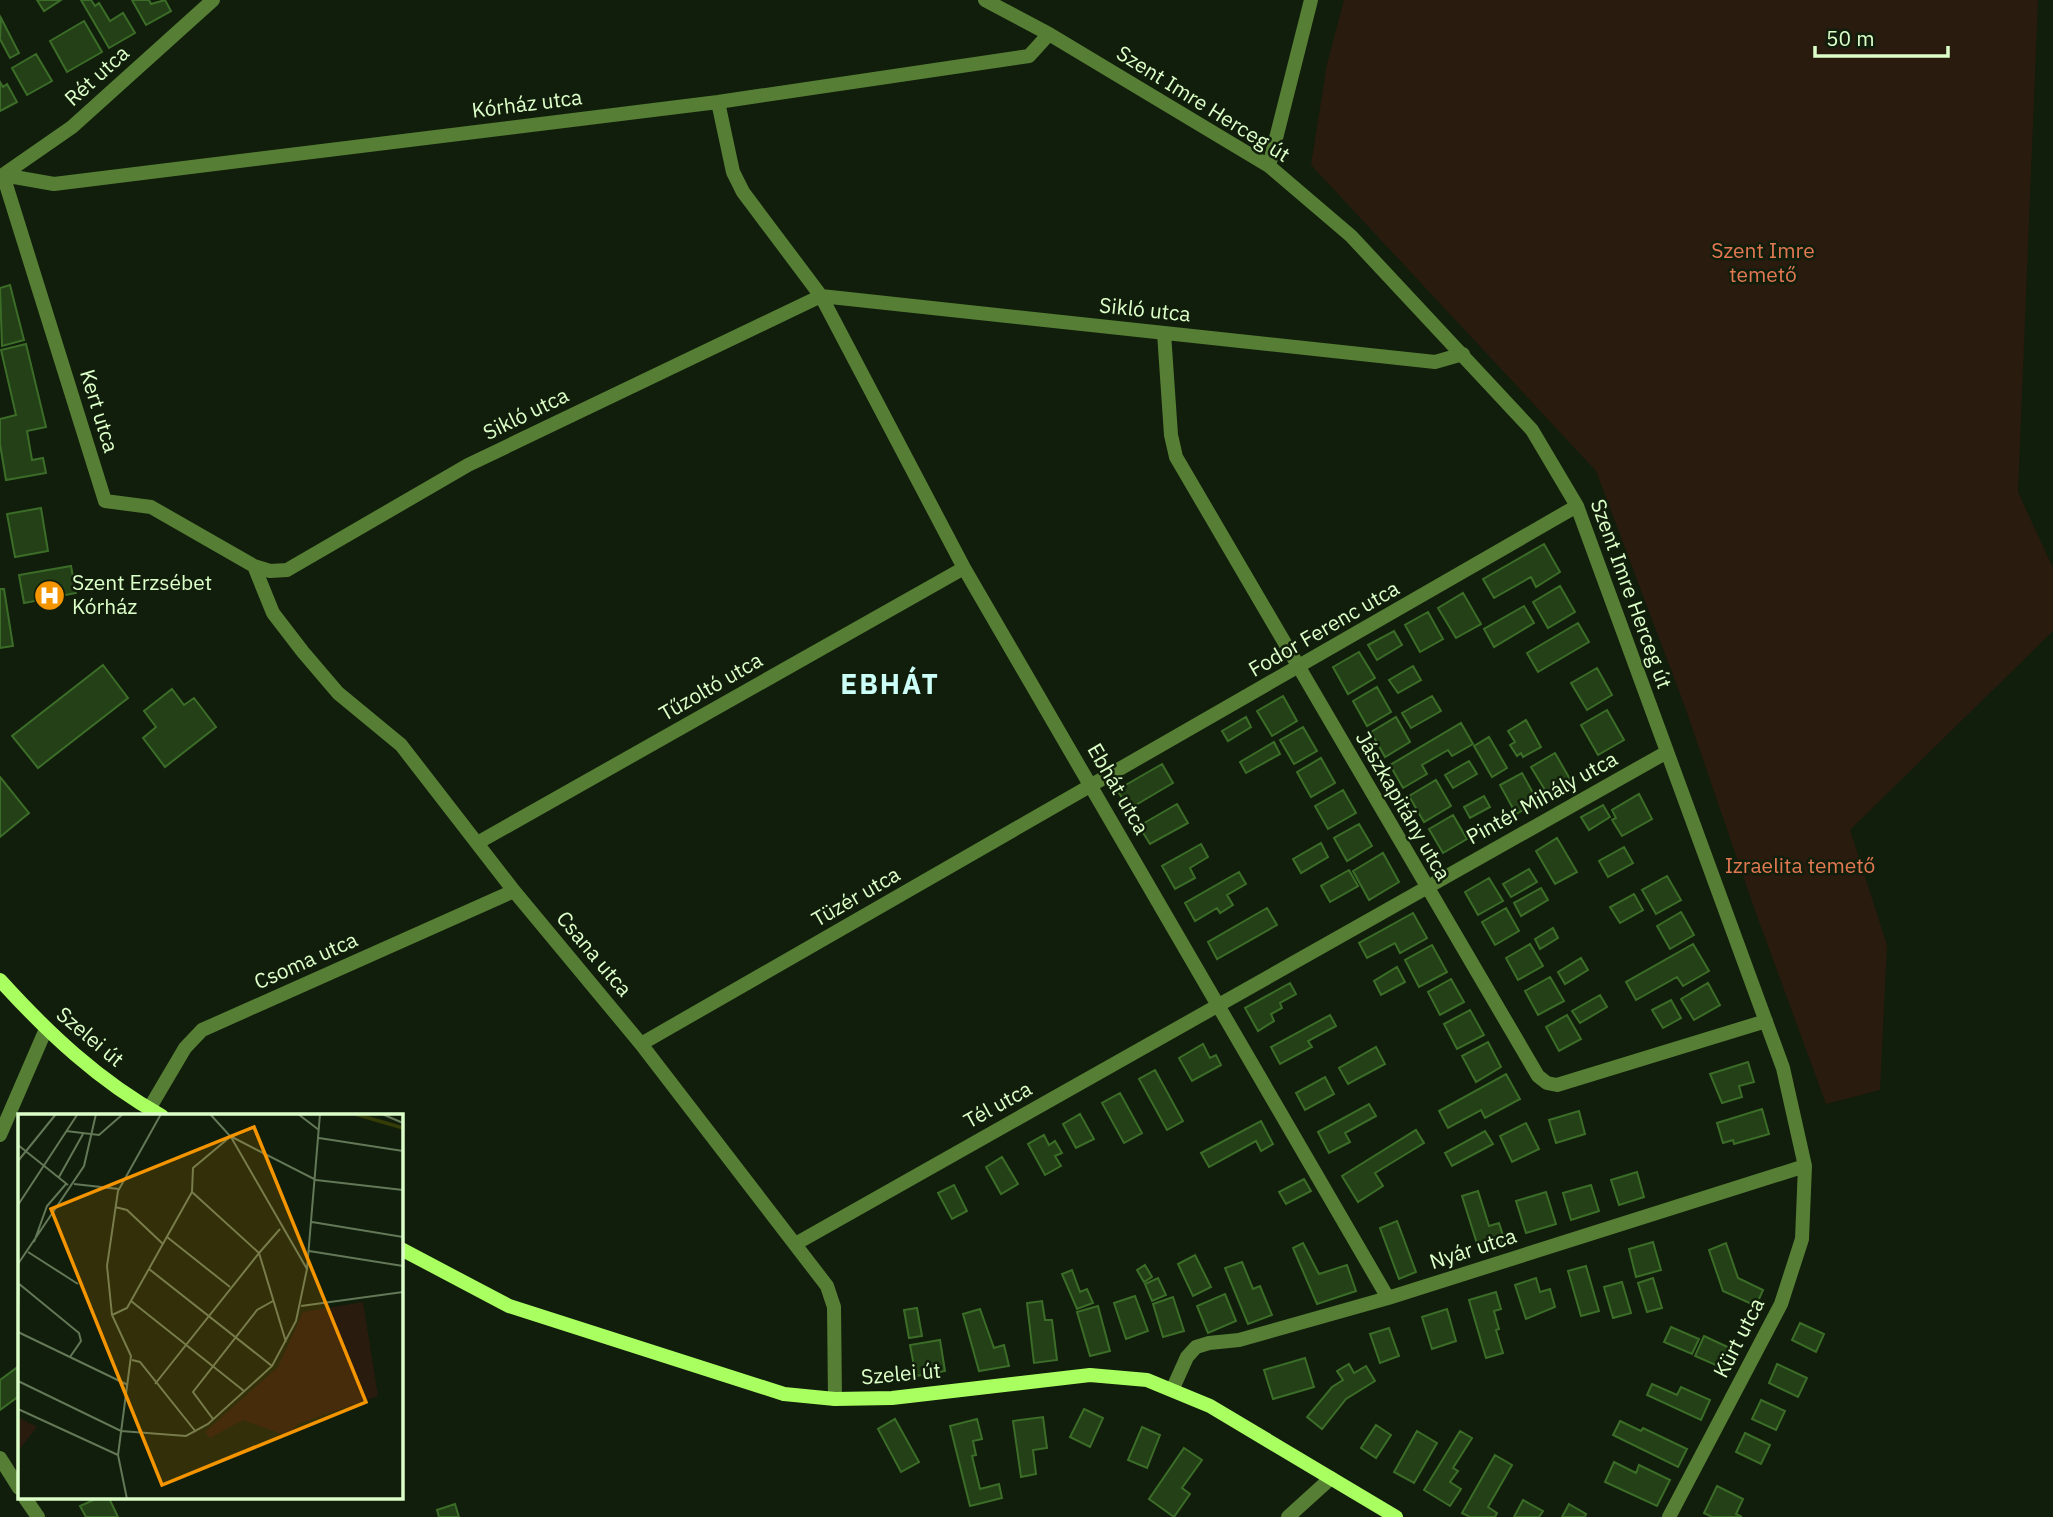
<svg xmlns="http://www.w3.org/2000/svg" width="2053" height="1517" font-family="'IBM Plex Sans',sans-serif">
	<rect width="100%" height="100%" fill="#111e0b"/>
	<path fill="#291b0e" d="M1344,0H2038L2018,492L2053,568V631L1850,830L1887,945L1880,1090L1826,1104L1752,902L1685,707L1596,471L1311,165L1327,64Z"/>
	<path fill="#234017" stroke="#3c6d28" stroke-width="2" d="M37,0H61L44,11Z
		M81,0H91L95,6L99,3L110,21L123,13L135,33L109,48Z
		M132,0H149L151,4L165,0L171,11L146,25Z
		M1,18L19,53L10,58L0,39Z
		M84,21L102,52L67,72L50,41Z
		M36,54L52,81L27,95L12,68Z
		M0,82L3,87L7,84L17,102L0,111Z
		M10,285L24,340L2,346L0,288Z
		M26,344L46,427L27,431L32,460L43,458L46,473L6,480L0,444V419L16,415L1,350Z
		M41,508L48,551L15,557L7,514Z
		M1544,544L1560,572L1536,587L1531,577L1494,598L1483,579Z
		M71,566L76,593L24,603L19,575Z
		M1560,586L1575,612L1548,628L1533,602Z
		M0,589H4L13,646L0,648Z
		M1463,593L1481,624L1456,638L1438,608Z
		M1524,606L1534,623L1494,647L1484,629Z
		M1428,612L1443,639L1420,652L1405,625Z
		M1578,623L1589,642L1538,672L1527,653Z
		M1394,631L1402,645L1377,660L1368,645Z
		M1359,652L1375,678L1348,694L1333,667Z
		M103,665L128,698L38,768L12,736Z
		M1413,666L1421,680L1398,693L1389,680Z
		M1597,668L1612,695L1587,710L1571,683Z
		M1377,687L1391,712L1367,726L1353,701Z
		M172,689L184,705L194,698L216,727L165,767L143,738L156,727L144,711Z
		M1283,696L1297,721L1272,736L1257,711Z
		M1432,696L1441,711L1411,728L1402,713Z
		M1607,710L1624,740L1598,755L1581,725Z
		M1246,717L1251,727L1228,741L1222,731Z
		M1396,717L1410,742L1385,757L1371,732Z
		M1526,720L1541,747L1523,757L1521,753L1517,756L1510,745L1515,742L1508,731Z
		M1461,723L1473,744L1452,756L1448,750L1422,765L1427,774L1403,788L1390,765Z
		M1303,727L1317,751L1294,764L1280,740Z
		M1489,737L1507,768L1492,777L1474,746Z
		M1274,742L1280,754L1246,773L1240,762Z
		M1555,753L1571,781L1548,795L1531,767Z
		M1321,758L1335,783L1311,797L1297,772Z
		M1469,761L1477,774L1453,788L1445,775Z
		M1162,764L1173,783L1129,809L1117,790Z
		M1522,773L1538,802L1516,814L1500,785Z
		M0,777L29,813L0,837Z
		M1436,780L1451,806L1424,822L1409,796Z
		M1343,790L1356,813L1328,829L1315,806Z
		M1639,794L1652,819L1622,836L1612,820L1616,818L1612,810Z
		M1484,796L1490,807L1470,818L1464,807Z
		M1177,804L1188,823L1150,844L1139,826Z
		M1603,805L1610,817L1589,830L1581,817Z
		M1453,815L1467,839L1443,853L1429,829Z
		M1359,824L1372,846L1347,861L1334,838Z
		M1557,838L1577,872L1555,884L1536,851Z
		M1321,843L1328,857L1301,873L1293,859Z
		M1201,844L1208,857L1190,868L1195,878L1175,889L1162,866Z
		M1624,847L1633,863L1608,877L1599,861Z
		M1383,853L1399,882L1369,900L1353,871Z
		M1529,869L1537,882L1511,897L1503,884Z
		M1349,870L1358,886L1330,902L1321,886Z
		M1239,872L1246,884L1227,895L1233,905L1220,913L1217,908L1195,921L1185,903Z
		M1667,876L1681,900L1656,914L1642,890Z
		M1489,878L1503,901L1478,915L1465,892Z
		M1541,888L1548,900L1521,916L1514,903Z
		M1634,894L1643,910L1620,923L1610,907Z
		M1267,908L1277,925L1217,959L1208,942Z
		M1506,908L1519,931L1495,945L1482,922Z
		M1681,912L1694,935L1670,949L1657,926Z
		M1413,913L1427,938L1400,953L1395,943L1367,958L1359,943Z
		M1553,928L1558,938L1540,949L1535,939Z
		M1530,944L1543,966L1518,980L1506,958Z
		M1693,944L1709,971L1683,986L1677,977L1636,1000L1626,982Z
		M1432,945L1447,972L1419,987L1405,960Z
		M1581,958L1588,970L1565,984L1558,972Z
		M1397,967L1405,982L1381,995L1374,981Z
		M1550,977L1564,1001L1538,1015L1525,991Z
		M1451,979L1464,1002L1440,1015L1428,992Z
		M1290,983L1296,994L1280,1003L1282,1008L1271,1014L1274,1021L1258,1031L1245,1008Z
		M1708,983L1720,1005L1694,1020L1681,999Z
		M1600,995L1607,1007L1580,1023L1572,1011Z
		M1671,1000L1681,1018L1663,1028L1652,1010Z
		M1470,1010L1484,1035L1457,1049L1444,1024Z
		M1330,1015L1336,1026L1308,1041L1312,1047L1280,1064L1271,1047Z
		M1567,1015L1581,1039L1559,1051L1546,1027Z
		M1488,1042L1501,1067L1476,1082L1462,1056Z
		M1203,1044L1210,1058L1216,1055L1221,1065L1192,1081L1179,1058Z
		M1376,1047L1385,1064L1348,1084L1339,1068Z
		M1748,1062L1754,1082L1739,1086L1742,1097L1722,1103L1710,1074Z
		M1155,1070L1183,1121L1167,1130L1139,1079Z
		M1506,1074L1520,1099L1485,1118L1481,1110L1448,1128L1439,1111Z
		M1325,1077L1334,1094L1305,1110L1296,1093Z
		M1120,1093L1142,1133L1124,1143L1102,1103Z
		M1369,1104L1376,1116L1345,1133L1350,1142L1329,1153L1318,1132Z
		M1762,1109L1769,1134L1734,1144L1733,1140L1723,1143L1717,1123Z
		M1579,1111L1585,1134L1556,1143L1549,1120Z
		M1080,1114L1094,1139L1076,1148L1063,1124Z
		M1261,1121L1273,1144L1261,1151L1256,1141L1209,1167L1201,1153Z
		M1526,1123L1539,1149L1512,1162L1500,1136Z
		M1416,1130L1424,1143L1375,1173L1383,1186L1358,1202L1342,1176Z
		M1485,1131L1493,1144L1452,1166L1445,1153Z
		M1044,1135L1049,1145L1055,1141L1062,1153L1055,1156L1061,1166L1045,1175L1028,1144Z
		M1002,1157L1018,1184L1001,1194L986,1167Z
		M1637,1172L1644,1197L1619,1205L1611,1180Z
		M1304,1179L1311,1191L1286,1204L1279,1192Z
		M954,1185L967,1211L952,1219L938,1193Z
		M1591,1185L1599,1211L1571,1220L1563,1193Z
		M1478,1191L1489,1226L1499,1223L1505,1242L1479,1250L1462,1196Z
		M1546,1192L1556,1224L1526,1233L1516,1201Z
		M1397,1221L1416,1272L1399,1279L1380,1228Z
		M1653,1242L1661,1270L1636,1277L1629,1249Z
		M1303,1243L1319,1274L1347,1265L1356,1291L1317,1304L1293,1248Z
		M1726,1243L1738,1278L1763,1290L1756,1306L1723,1291L1709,1250Z
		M1195,1255L1211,1287L1193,1296L1178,1264Z
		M1242,1262L1253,1289L1260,1286L1272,1315L1248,1324L1225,1268Z
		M1145,1265L1152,1277L1144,1282L1137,1270Z
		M1586,1266L1599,1311L1581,1316L1568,1271Z
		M1072,1270L1080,1292L1087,1289L1093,1303L1077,1309L1062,1274Z
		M1158,1278L1166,1295L1152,1301L1145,1284Z
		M1536,1278L1540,1292L1550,1289L1555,1307L1526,1319L1515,1285Z
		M1653,1278L1662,1308L1647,1312L1638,1283Z
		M1622,1282L1631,1313L1613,1318L1604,1287Z
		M1496,1292L1501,1309L1494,1311L1499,1329L1496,1330L1503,1353L1486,1358L1469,1300Z
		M1225,1294L1236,1321L1208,1333L1197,1306Z
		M1135,1296L1148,1331L1126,1339L1114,1303Z
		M1173,1297L1184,1331L1163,1337L1153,1304Z
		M1042,1301L1045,1320H1052L1057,1360L1034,1363L1027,1303Z
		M1098,1306L1110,1351L1090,1356L1077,1312Z
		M917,1308L922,1336L909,1338L904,1310Z
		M980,1309L994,1348L1004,1345L1009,1366L979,1371L963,1314Z
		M1447,1309L1456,1341L1432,1349L1422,1317Z
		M1800,1323L1824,1334L1816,1352L1792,1340Z
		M1671,1327L1699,1339L1692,1354L1664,1342Z
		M1389,1328L1399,1356L1380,1363L1370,1334Z
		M1704,1336L1734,1350L1725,1369L1695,1356Z
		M940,1340L945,1371L916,1376L910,1345Z
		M1305,1358L1314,1387L1273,1399L1264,1370Z
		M1349,1364L1354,1373L1366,1366L1375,1381L1346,1399L1322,1429L1307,1417L1332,1387L1343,1380L1337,1371Z
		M1777,1364L1807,1378L1798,1397L1769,1383Z
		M19,1366V1396L0,1410V1380Z
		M1652,1384L1677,1395L1681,1387L1710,1400L1701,1420L1647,1395Z
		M1761,1400L1785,1411L1776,1430L1752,1419Z
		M1084,1409L1103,1418L1090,1447L1070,1437Z
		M1043,1417L1047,1448L1033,1450L1036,1474L1021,1477L1013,1421Z
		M895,1419L919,1462L901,1472L878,1429Z
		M977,1419L982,1439L973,1441L976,1455L972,1456L980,1489L999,1484L1002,1498L970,1506L950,1426Z
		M1620,1421L1641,1431L1643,1428L1687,1449L1678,1467L1613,1435Z
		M1376,1425L1391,1435L1376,1458L1361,1448Z
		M1142,1427L1160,1435L1147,1468L1128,1460Z
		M1417,1431L1437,1443L1414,1483L1394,1472Z
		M1460,1431L1472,1438L1453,1468L1458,1471L1450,1482L1461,1489L1450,1506L1424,1490Z
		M1745,1433L1770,1445L1761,1464L1736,1452Z
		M1184,1448L1202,1460L1182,1488L1190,1494L1174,1517L1149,1499Z
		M1495,1455L1512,1465L1488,1507L1497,1513L1495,1517H1470L1462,1513Z
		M1614,1462L1636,1473L1639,1465L1670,1480L1657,1506L1605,1482Z
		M1717,1486L1743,1499L1736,1514L1742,1517H1712L1704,1513Z
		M98,1498H109L118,1517H86L80,1506Z
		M1523,1500L1543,1511L1539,1517H1514Z
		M455,1504L459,1517H439L437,1510Z
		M1569,1504L1586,1514L1585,1517H1562Z"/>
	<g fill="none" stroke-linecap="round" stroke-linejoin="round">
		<path stroke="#567f35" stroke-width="14" d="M985,0L1049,34L1269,166L1351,236L1532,430L1577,506L1783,1068L1805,1166L1802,1239L1781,1304L1669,1517
			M718,102L733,172L743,192L821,296L1435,362L1463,354
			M1269,166L1311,0
			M3,175L105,501L151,507L254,566L270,571L287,570L468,465L821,296L964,568L1388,1298
			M3,175L54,184L718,102L1029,56L1049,34
			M0,177L72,127L213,0
			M1164,333L1171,435L1176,457L1538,1076L1547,1083L1557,1085L1766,1021
			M254,566L273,613L303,652L338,693L401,745L514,891L641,1044L827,1286L834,1307L835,1399
			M479,842L964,568
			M641,1044L1577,506
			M149,1109L185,1048L202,1030L514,891
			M0,1135L46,1029
			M797,1243L1667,752
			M1173,1388L1187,1357L1196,1347L1209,1343L1239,1340L1388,1298L1805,1166
			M0,1458L19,1488
			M25,1498L38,1517
			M1288,1517L1331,1478"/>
		<path stroke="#aaff60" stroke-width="14" d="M0,980C48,1033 99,1081 162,1116
			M401,1249L509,1306L784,1394L835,1399L892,1398L1090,1375L1147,1380L1210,1406L1396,1517"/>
	</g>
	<defs>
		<symbol id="hospital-disc" viewBox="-11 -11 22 22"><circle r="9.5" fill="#f49500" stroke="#111e0b"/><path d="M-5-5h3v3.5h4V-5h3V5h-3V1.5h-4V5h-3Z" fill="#fff"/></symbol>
	</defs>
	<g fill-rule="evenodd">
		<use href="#hospital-disc" x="32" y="578" width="35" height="35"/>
	</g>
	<g text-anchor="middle" stroke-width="5" stroke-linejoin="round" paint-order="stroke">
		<g font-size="21" fill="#ddffc9" stroke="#111e0b">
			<text transform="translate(97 76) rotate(-42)" y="7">Rét utca</text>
			<text transform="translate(527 104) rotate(-7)" y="7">Kórház utca</text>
			<text transform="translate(1203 104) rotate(32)" y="7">Szent Imre Herceg út</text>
			<text transform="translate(1145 310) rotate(6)" y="7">Sikló utca</text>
			<text transform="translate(99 411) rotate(73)" y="7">Kert utca</text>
			<text transform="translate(526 414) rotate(-26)" y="7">Sikló utca</text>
			<text transform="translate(1631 594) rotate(70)" y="7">Szent Imre Herceg út</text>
			<text transform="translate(1324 629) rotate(-30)" y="7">Fodor Ferenc utca</text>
			<text transform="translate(711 687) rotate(-30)" y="7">Tűzoltó utca</text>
			<text transform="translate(1118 789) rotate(60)" y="7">Ebhát utca</text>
			<text transform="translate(1542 798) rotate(-29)" y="7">Pintér Mihály utca</text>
			<text transform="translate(1403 806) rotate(60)" y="7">Jászkapitány utca</text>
			<text transform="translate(856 897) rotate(-30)" y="7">Tüzér utca</text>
			<text transform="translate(594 954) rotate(50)" y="7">Csana utca</text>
			<text transform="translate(306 961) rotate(-24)" y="7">Csoma utca</text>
			<text transform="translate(90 1037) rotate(40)" y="7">Szelei út</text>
			<text transform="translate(998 1105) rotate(-29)" y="7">Tél utca</text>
			<text transform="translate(1473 1249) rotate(-18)" y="7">Nyár utca</text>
			<text transform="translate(1739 1338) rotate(-63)" y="7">Kürt utca</text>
			<text transform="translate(901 1374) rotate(-5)" y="7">Szelei út</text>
		</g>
		<g font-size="21" fill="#e27852" stroke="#111e0b">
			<text x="1763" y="258">Szent Imre<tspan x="1763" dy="24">temető</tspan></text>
			<text x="1800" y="873">Izraelita temető</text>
		</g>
		<g font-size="21" fill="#ddffc9" stroke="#111e0b" text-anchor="start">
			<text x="72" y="590">Szent Erzsébet<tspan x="72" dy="24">Kórház</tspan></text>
		</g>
		<g font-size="28" font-weight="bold" letter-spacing="2" fill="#cbfff8" stroke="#111e0b">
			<text x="890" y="694">EBHÁT</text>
		</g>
	</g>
	<g transform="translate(18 1114)">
		<rect width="385" height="385" fill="#111e0b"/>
		<path d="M345,188L360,282L280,310L269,322L225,306L192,324L187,318L260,253L285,198ZM0,303L19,313L0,337Z" fill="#291b0e"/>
		<path fill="none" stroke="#343c07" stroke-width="3.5" d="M337,0L385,14"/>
		<path fill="none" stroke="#637857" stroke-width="2" d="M192,0L213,23L289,155M280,0L301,16M364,0L385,9M48,17L81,21L105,0M214,23L298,66L385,76M301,24L385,37M0,31L50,71M0,47L38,0M41,63L65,20M56,70L101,75M174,78L175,54L212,23M0,91L59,1M97,93L109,96L145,130M294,108L385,123M262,115L241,139L268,228M149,123L212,173M16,128L29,92L48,70M291,137L385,152M10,138L60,170M0,150L66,52L78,0M131,155L254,252M0,169L61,219L63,227L52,243M113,187L226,277M283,192L385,178M0,197L1,170M94,201L109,194L174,78M0,218L110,271M114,246L122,248L178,318M0,267L103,317L168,322L190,310L254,252L278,207L289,155L302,0M137,270L241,139L174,78M0,295L100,341M195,305L175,278L239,196L255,187M109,385L100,341L113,242L94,201L89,152L100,77L143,0"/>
		<path fill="#f49500" fill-opacity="0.15" stroke="#f49500" stroke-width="3.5" d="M236,13L348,288L144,371L33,95Z"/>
		<rect width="385" height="385" fill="none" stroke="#ddffc9" stroke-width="3.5"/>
	</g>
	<path d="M1815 46v10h133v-10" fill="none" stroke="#ddffc9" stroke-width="3.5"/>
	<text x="1826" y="46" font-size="21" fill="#ddffc9" stroke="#111e0b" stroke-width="5" paint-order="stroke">50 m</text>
</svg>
